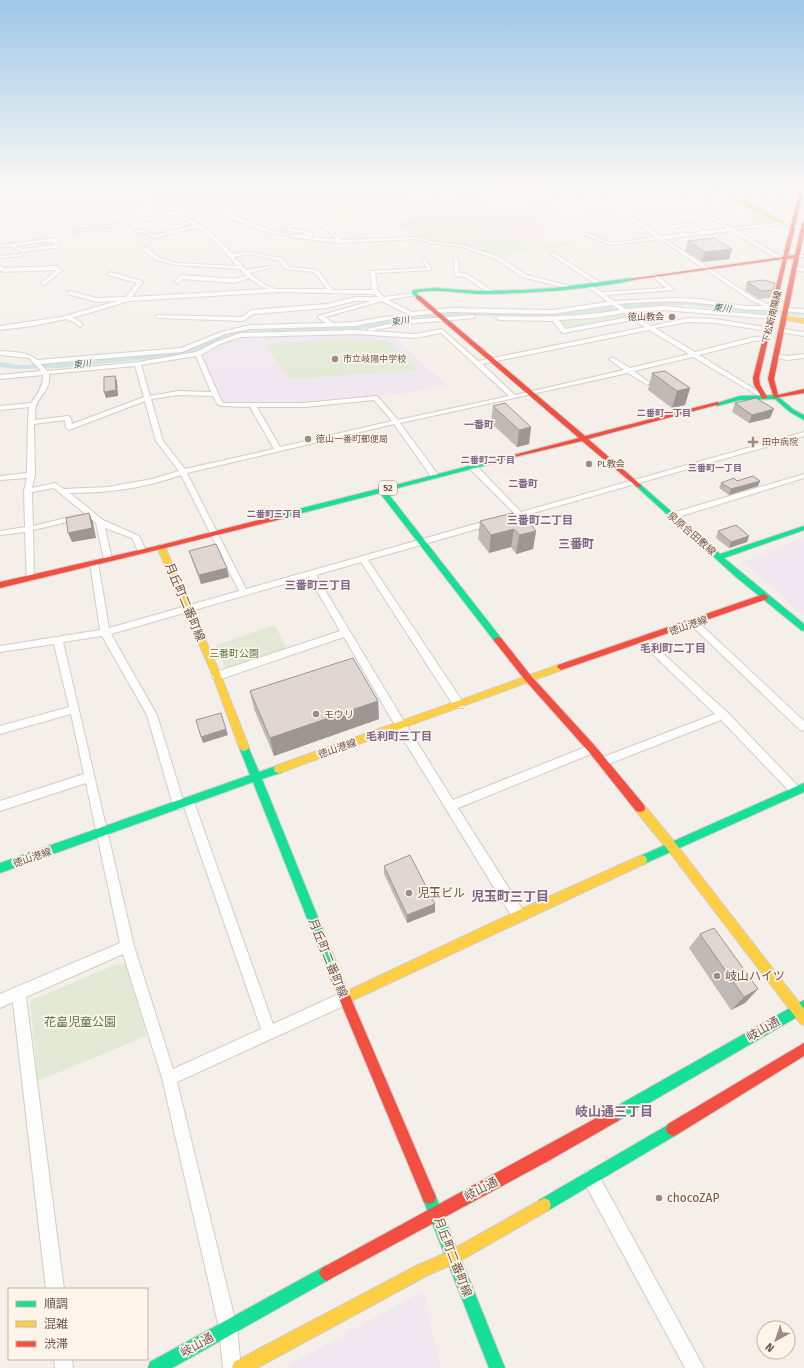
<svg xmlns="http://www.w3.org/2000/svg" width="804" height="1368" font-family="'Fira Sans','Noto Sans JP',sans-serif">
	<rect width="100%" height="100%" fill="#f4efe9"/>
	<path fill="#f0e7f0" d="M356,332L391,334L446,385L394,395L222,406L198,354L218,343L240,335Z
		M804,539V616L743,561Z
		M423,1291L441,1368H284Z"/>
	<path fill="#f5e3e4" d="M507,187L587,188L553,194L560,201L540,203L542,205L534,207L535,210H540L545,221L541,222V223H546L548,227L539,229L547,244L521,243L485,233L481,225L458,228L448,225L444,227L424,223L403,214L421,211L441,214L443,212L460,207L487,210L492,194Z"/>
	<path fill="#e2ead5" d="M132,187H507L492,194L481,193L472,198L474,200L460,207L443,212L441,214L426,215L421,211C400,214 377,214 356,219C349,221 343,224 335,224L333,223L344,218V216L298,217L289,221C268,209 245,209 223,206C211,204 198,199 186,199C179,199 174,207 170,212L162,211L164,205L156,201L161,197L160,195Z
		M749,214L753,216L763,215L779,223L759,225L748,220L735,221L728,217Z
		M414,219C436,229 459,228 482,225L485,233C497,237 509,241 521,243C540,245 559,241 577,244L553,248L534,249L500,256L501,258L497,255L462,245L430,242L419,238L410,229L394,230L399,222Z
		M623,312L630,317L563,329L557,319Z
		M345,339L388,341L419,370L290,379L265,344Z
		M275,625L287,650L227,669L225,667L216,645Z
		M117,964L127,965L132,972L146,1036L38,1081L30,1003L32,1000Z"/>
	<path fill="#cde3e3" d="M469,194L465,195L466,197L448,200L439,199L424,203L409,204L398,208L386,207L392,204L417,201L401,198H404L433,199Z
		M658,300L689,301L733,307L804,312V316L753,313L689,305H660L550,318L457,315L406,321L360,329L247,332L230,336L200,350L179,356L58,368L17,369L0,367V362L21,365L92,361L191,349L223,334L242,329L358,325L419,315L460,311L551,313L621,303Z"/>
	<g fill="none" stroke-linecap="round" stroke-linejoin="round">
		<defs>
			<path id="street" d="M483,187H488L484,190L482,189Z
				M583,187H597L589,189L613,205L681,201L658,187H664L686,201L804,188V190L690,203L732,228L783,222L804,227L802,229L783,224L736,230L784,258V260H780L731,231L665,239L756,299L775,307V309C749,313 724,305 698,303C672,300 644,302 618,304L626,309L664,306L774,316L775,317L772,319L664,310L629,312L651,326L688,318L715,319L771,328V330L769,331L715,323L688,322L655,328L695,352L754,337L768,338V340L754,341L699,355L766,396V398H762L693,357L634,371L649,382L650,383L647,385L628,373L400,423L439,476L435,478H432L394,424L187,473L246,589L514,513L469,468V464H475L521,512L804,432V436L368,560L463,702L464,705L463,708H455L361,562L316,575L405,723L453,800L588,746L592,745L596,746L597,749L596,752L458,808L524,912L525,916L524,920L519,922L514,920L397,729L344,637L221,679H213L212,676L213,673L340,631L309,577L111,634L157,715L183,800L188,797L192,799L194,802L273,1024L345,991L350,993L352,998L350,1003L177,1082L237,1328L241,1368H223L219,1328L162,1078L123,954L26,997L64,1289H46L13,1002L0,1008V994L120,943L86,783L0,811V801L84,774L71,714L0,734V726L69,707L54,644L0,652V646L100,630L90,563L94,560L98,563L109,628L239,591L181,475C145,488 108,493 70,493L103,520L139,536L146,551L142,554L138,551L132,538L105,528L112,559L108,562L104,559L96,523L54,488L32,492L33,526L78,515L82,517L81,519L33,530L34,579L33,581H27L25,532L0,535V531L25,527L24,491L27,478L0,480V476L27,473L28,422L29,407L0,410V406L31,403C37,395 44,385 43,375L0,379V375L41,371L29,358L0,355V351C12,352 28,351 37,360L181,348L221,332L250,325L326,323L318,318V316L371,301H355L327,308L253,314L243,321L158,318L155,316L156,315L242,317L251,310L327,304L355,297H378L374,294L277,292L129,301L72,318C77,319 80,321 83,325L80,327L74,322L66,319L32,326L0,330V326L61,317L117,301L96,302L68,294V292L70,291L96,298L126,297L137,283L108,275L107,274L110,272L142,281L143,282L132,297L268,289L262,287L249,278L235,283L182,279L179,283H175V281L181,275L235,279L246,276L240,269L176,265L156,260L143,250V248H147L160,258L176,263L237,266L217,243L197,227L155,238L141,232L136,233L134,232L141,229L155,235L194,225L173,215L130,224L75,232L73,231L130,222L168,213L143,209L145,207C155,209 166,211 175,212C194,212 214,209 233,215C257,223 282,239 308,234L284,230L286,229L305,230L312,233V236L308,237L336,239L320,224L322,222L342,240L416,237L430,241L463,245L500,257L526,275L574,287L571,289L522,277L496,259L462,247L430,243L416,239L341,243L297,238L260,230L221,214H180C201,223 217,237 232,254L248,252L282,258L289,267L318,270L333,290H372L370,271L427,268L422,260L426,259L432,270L375,273L378,291L384,297L416,293V295L388,300L412,312L450,308L552,310L608,302L586,286V284H590L602,292L666,288L653,277L652,276L655,274L673,288V290L606,295L614,301L673,298L699,299L745,306H764L752,301L660,239L611,245L582,234V232H586L611,243L656,237L612,208L540,211L538,210L563,208L552,193ZM585,190L596,197L561,201L556,195ZM599,199L608,205L567,208L563,203ZM685,203L727,228L705,231L691,223L669,226V228L680,234L661,236L617,207ZM690,225L700,232L685,234L675,228ZM248,254L278,260L285,269L314,272L327,289H275L265,285L249,273L270,268V266L246,270L234,257ZM382,301L411,316L450,312L552,314L612,305L620,310C579,317 540,317 499,316L496,318L499,320L553,321L561,332L563,333L633,320L645,327L478,361L442,329L415,334L356,330L240,333L216,342L196,352L138,362L47,371L41,364L182,352L225,334L250,329L355,326L392,319V317L390,316L355,322L333,323L325,317ZM624,313L629,317L565,329L559,320L594,318ZM649,330L689,354L630,368L612,357L609,359L610,360L624,370L515,395L482,364ZM441,333L509,396L398,420L378,397L376,396L304,403H224L222,402L201,355L220,344L241,337L356,334L415,338ZM196,356L211,392L178,391L150,396L141,365ZM135,366L144,397L72,424L71,418L68,416L35,420C35,415 35,410 36,406C39,395 51,391 49,374ZM178,395L213,396L217,404L221,406L250,407L274,449L185,469L163,441L151,399ZM374,400L392,421L280,447L257,407H304ZM145,401L156,441L179,471L152,479L108,487L64,489L55,483L32,488L35,475L34,424L65,420L66,428L69,430ZM102,636L147,715L173,805L175,808L179,810L184,807L261,1029L173,1069L134,946L63,642Z
				M54,238L56,239L60,247L23,252L8,246L0,247V245ZM53,241L55,245L23,249L14,246Z
				M551,253H555L601,283L596,284L551,255Z
				M20,254L22,256L0,258V256Z
				M795,255H804V257H795Z
				M454,258L458,259L459,273L468,274L494,292V294H490L465,277L455,276Z
				M0,266L4,268L57,266L62,271L44,285L41,283L42,282L56,271V270L3,272L0,270Z
				M794,266L804,268V272L792,269L791,268Z
				M786,308L804,309V313L784,311V309Z
				M473,315L475,316V318L406,324L370,331L367,329L406,320Z
				M782,329L804,332V336L780,332V330Z
				M776,354L787,356L804,354V358L787,360L774,357V355Z
				M804,474V478L675,518H672L668,516L669,514Z
				M694,620L697,621L804,721V731L800,730L691,625L689,623Z
				M643,637L646,638L727,712L799,787L801,790L799,793L795,795L791,793L721,720L606,765L602,766L598,765L597,762L598,759L715,714L640,642L638,640L640,638Z
				M591,1170L597,1172L704,1368H685L585,1184L583,1178L585,1172Z
				M54,1359H72L73,1368H55Z"/>
			<path id="fast" d="M632,278L634,280C585,290 534,293 484,294C462,294 439,288 417,292V294L420,297L418,298L412,294L413,290L435,288L477,291L523,290L554,288Z
				M776,395L794,410L804,415V420L790,412L775,399L740,400L717,406L714,404L740,396Z
				M500,458L503,460L502,461L386,491L501,638L502,640L501,642H495L380,493L282,518L278,516L279,514L378,489L379,488H384Z
				M639,484L641,485L720,554L804,526V530L724,558L804,624V631L801,630L736,577L637,487L636,486Z
				M244,743L247,744L259,772L279,765L283,766L284,769L283,772L262,779L340,972L338,976L334,978L330,976L253,782L0,873V863L250,775L239,747L241,744Z
				M804,783V792L646,863L642,865L638,863L637,860L638,857Z
				M804,1000V1013L618,1121L613,1123L608,1121L606,1116L608,1111Z
				M673,1122L678,1124L680,1129L678,1134L549,1210L544,1212L539,1210L537,1205L539,1200Z
				M429,1190L434,1192L505,1368H489L422,1197L424,1192Z
				M327,1265L332,1268L335,1273L332,1278L172,1368H148L150,1362Z"/>
			<path id="slow" d="M717,187L784,222L785,223L782,224L711,187Z
				M784,316L804,319V323L782,319L781,318Z
				M158,545H161L165,547L221,676L249,747L247,750L244,751L241,750L239,747L213,676L157,547Z
				M561,664L565,667L564,669L279,773L275,772L274,769L275,766Z
				M640,804L644,805L676,844L804,1009V1025L800,1023L668,850L636,811L635,808L636,805Z
				M642,855L646,857L647,860L646,863L349,1002L345,1004L341,1002L339,998L341,994L515,912Z
				M544,1198L549,1200L551,1205L549,1210L458,1262L426,1276L257,1368H232L234,1362L416,1266L448,1252Z"/>
			<path id="jam" d="M797,187H801L802,197L788,256L795,255L802,223L804,222V233L774,379L778,395L804,389V393L774,398L768,379L794,258L787,259L759,378L760,385L767,397L764,399L762,398L754,385L753,378L783,259L632,280L630,279L783,257L798,197Z
				M416,296H420L585,436L717,402L720,404L588,439L641,485V487H637L582,441L498,461V459L579,438L416,298Z
				M282,514H285V518L161,549L0,588V582L161,545Z
				M764,594L768,597L767,599L564,669L561,670L557,667L558,665Z
				M498,637L501,638L531,676L595,746L644,805L645,808L644,811L640,812L636,811L589,752L525,680L495,642L494,640L495,638Z
				M334,966L338,968L436,1197L434,1202L429,1204L424,1202L328,972L330,968Z
				M804,1043V1056L678,1134L673,1136L668,1134L666,1129L668,1124Z
				M613,1109L618,1111L620,1116L618,1121L550,1160L332,1278L327,1281L322,1278L319,1273L322,1268Z"/>
		</defs>
		<use href="#street" stroke="#d3ccc7" stroke-width="2"/>
		<use href="#fast" stroke="#d3ccc6" stroke-width="2"/>
		<use href="#slow" stroke="#d3ccc6" stroke-width="2"/>
		<use href="#jam" stroke="#d3ccc6" stroke-width="2"/>
		<use href="#street" fill="#fdfdfc" fill-rule="evenodd"/>
		<use href="#fast" fill="#16e098" fill-rule="evenodd"/>
		<use href="#slow" fill="#ffcf43" fill-rule="evenodd"/>
		<use href="#jam" fill="#f24e42" fill-rule="evenodd"/>
	</g>
	<path fill="#c1b9b5" d="M688,241L732,249L729,259L702,262L685,251Z
		M747,282L773,290L770,298L759,299L745,290Z
		M652,373L690,388L685,405L672,408L648,390Z
		M735,403L770,418L749,423L732,412Z
		M493,406L531,427L529,444L517,447L491,423Z
		M737,481L758,486L729,495L719,488L721,483Z
		M517,519L536,531L533,549L516,554L511,547L489,553L478,539L480,521Z
		M718,531L747,542L729,548L716,538Z
		M189,551L229,577L201,584L192,560Z
		M250,691L378,701L379,719L274,756L254,709Z
		M384,866L435,904V912L407,923L384,874Z
		M700,934L758,989L745,1003L731,1010L689,948Z"/>
	<path fill="#9d9693" d="M732,249L729,259L702,262L705,252Z
		M115,376L117,381L118,396L106,398L104,392Z
		M690,388L685,405L672,408L677,391Z
		M774,409L770,418L749,423L752,415Z
		M531,427L529,444L517,447L519,430Z
		M760,481L758,486L729,495L731,489Z
		M89,513L93,522L96,538L72,542L68,533Z
		M514,529L511,547L489,553L491,535Z
		M536,531L533,549L516,554L519,535Z
		M749,536L747,542L729,548L731,542Z
		M227,568L229,577L201,584L199,575Z
		M378,701L379,719L274,756L270,738Z
		M226,729L228,735L203,743L201,737Z
		M435,904V912L407,923V915Z
		M758,989L745,1003L731,1010L744,997Z"/>
	<path fill="#e0d7d2" stroke="#9d9693" d="M714,238L732,249L705,252L688,241Z
		M763,280L775,283L773,290L761,291L747,282Z
		M665,371L690,388L677,391L652,373Z
		M115,376L116,390L104,392V377Z
		M756,398L774,409L752,415L735,403Z
		M505,403L531,427L519,430L493,406Z
		M753,476L760,481L731,489L721,483L734,478L737,481Z
		M89,513L92,528L68,533L66,518Z
		M513,513L517,519L528,521L536,531L519,535L514,529L491,535L480,521Z
		M736,525L749,536L731,542L718,531Z
		M216,544L227,568L199,575L189,551Z
		M353,658L378,701L270,738L250,691Z
		M221,713L226,729L201,737L196,720Z
		M410,855L435,904L407,915L384,866Z
		M714,928L758,989L744,997L700,934Z"/>
	<linearGradient id="sky" x2="0" y2="1"><stop stop-color="#9dc7e6"/><stop offset="0.49" stop-color="#faf8f5"/><stop offset="1" stop-color="#faf8f5" stop-opacity="0"/></linearGradient>
	<rect width="804" height="379" fill="url(#sky)"/>
	<g fill="#9d8c84" stroke="#fdf4ea" stroke-width="1.5">
		<circle cx="672" cy="317" r="4"/>
		<circle cx="335" cy="359" r="4"/>
		<circle cx="308" cy="439" r="4"/>
		<path d="M751 436h4v4h4v4h-4v4h-4v-4h-4v-4h4z"/>
		<circle cx="589" cy="464" r="4"/>
		<circle cx="316" cy="714" r="4"/>
		<circle cx="409" cy="893" r="4"/>
		<circle cx="717" cy="976" r="4"/>
		<circle cx="659" cy="1198" r="4"/>
	</g>
	<g text-anchor="middle" stroke-width="3.5" stroke-linejoin="round" paint-order="stroke">
		<g font-size="9" font-style="italic" fill="#477479" stroke="#fdf4ea">
			<text transform="translate(722 308) rotate(7)" y="3">東川</text>
			<text transform="translate(400 321) rotate(-8)" y="3">東川</text>
			<text transform="translate(82 364) rotate(-6)" y="3">東川</text>
		</g>
		<g font-size="9" fill="#6e564d" stroke="#fdf4ea" text-anchor="start">
			<text x="664" y="320" text-anchor="end">徳山教会</text>
			<text x="343" y="362">市立岐陽中学校</text>
			<text x="316" y="442">徳山一番町郵便局</text>
			<text x="762" y="445">田中病院</text>
			<text x="597" y="467">PL教会</text>
		</g>
		<g font-size="9" fill="#6e564d" stroke="#fdf4ea">
			<text transform="translate(772 317) rotate(-76)" y="3">下松新南陽線</text>
		</g>
		<g font-size="9" font-weight="bold" fill="#7b658b" stroke="#fdf4ea">
			<text x="664" y="416">二番町一丁目</text>
			<text x="488" y="463">二番町二丁目</text>
			<text x="715" y="471">三番町一丁目</text>
			<text x="274" y="517">二番町三丁目</text>
		</g>
		<rect fill="#fdf4ea" stroke="#99857c" stroke-width="1" x="379" y="481" width="18" height="14" rx="3"/>
		<g font-size="9" font-weight="bold" fill="#6e564d">
			<text x="388" y="491">52</text>
		</g>
		<g font-size="10" font-weight="bold" fill="#7b658b" stroke="#fdf4ea">
			<text x="479" y="428">一番町</text>
			<text x="523" y="487">二番町</text>
		</g>
		<g font-size="10" fill="#6e564d" stroke="#fdf4ea">
			<text transform="translate(692 533) rotate(41)" y="4">泉原合田敷線</text>
			<text transform="translate(688 625) rotate(-19)" y="4">徳山港線</text>
			<text transform="translate(337 748) rotate(-19)" y="4">徳山港線</text>
			<text transform="translate(32 857) rotate(-19)" y="4">徳山港線</text>
		</g>
		<g font-size="10" fill="#5b794a" stroke="#fdf4ea">
			<text x="234" y="657">三番町公園</text>
		</g>
		<g font-size="10" fill="#6e564d" stroke="#fdf4ea" text-anchor="start">
			<text x="324" y="718">モウリ</text>
		</g>
		<g font-size="11" font-weight="bold" fill="#7b658b" stroke="#fdf4ea">
			<text x="540" y="524">三番町二丁目</text>
			<text x="318" y="589">三番町三丁目</text>
			<text x="673" y="652">毛利町二丁目</text>
			<text x="399" y="740">毛利町三丁目</text>
		</g>
		<g font-size="12" font-weight="bold" fill="#7b658b" stroke="#fdf4ea">
			<text x="576" y="548">三番町</text>
		</g>
		<g font-size="12" fill="#6e564d" stroke="#fdf4ea">
			<text transform="translate(185 602) rotate(67)" y="4">月丘町二番町線</text>
			<text transform="translate(328 958) rotate(68)" y="4">月丘町二番町線</text>
			<text transform="translate(763 1029) rotate(-30)" y="4">岐山通</text>
			<text transform="translate(481 1189) rotate(-27)" y="4">岐山通</text>
			<text transform="translate(453 1257) rotate(69)" y="4">月丘町二番町線</text>
			<text transform="translate(197 1345) rotate(-29)" y="4">岐山通</text>
		</g>
		<g font-size="12" fill="#6e564d" stroke="#fdf4ea" text-anchor="start">
			<text x="417" y="897">児玉ビル</text>
			<text x="725" y="980">岐山ハイツ</text>
			<text x="667" y="1202">chocoZAP</text>
		</g>
		<g font-size="12" fill="#5b794a" stroke="#fdf4ea">
			<text x="80" y="1026">花畠児童公園</text>
		</g>
		<g font-size="13" font-weight="bold" fill="#7b658b" stroke="#fdf4ea">
			<text x="510" y="901">児玉町三丁目</text>
			<text x="614" y="1116">岐山通三丁目</text>
		</g>
	</g>
	<rect x="8" y="1288" width="140" height="72" fill="#fdf4ea" stroke="#c4b5ab"/>
	<rect x="16" y="1301" width="20" height="6" fill="#16e098" stroke="#c4b5ab"/>
	<text x="44" y="1308" font-size="12" fill="#6e564d">順調</text>
	<rect x="16" y="1321" width="20" height="6" fill="#ffcf43" stroke="#c4b5ab"/>
	<text x="44" y="1328" font-size="12" fill="#6e564d">混雑</text>
	<rect x="16" y="1341" width="20" height="6" fill="#f24e42" stroke="#c4b5ab"/>
	<text x="44" y="1348" font-size="12" fill="#6e564d">渋滞</text>
	<g transform="translate(776 1340) rotate(220)"><circle r="19" fill="#fdf4ea" stroke="#c4b5ab"/>
	<path d="M0-3L7 15L0 10L-7 15Z" fill="#9d8c84"/>
	<text y="-6" font-size="11" font-weight="bold" text-anchor="middle" fill="#6e564d">N</text>
	</g>
</svg>
